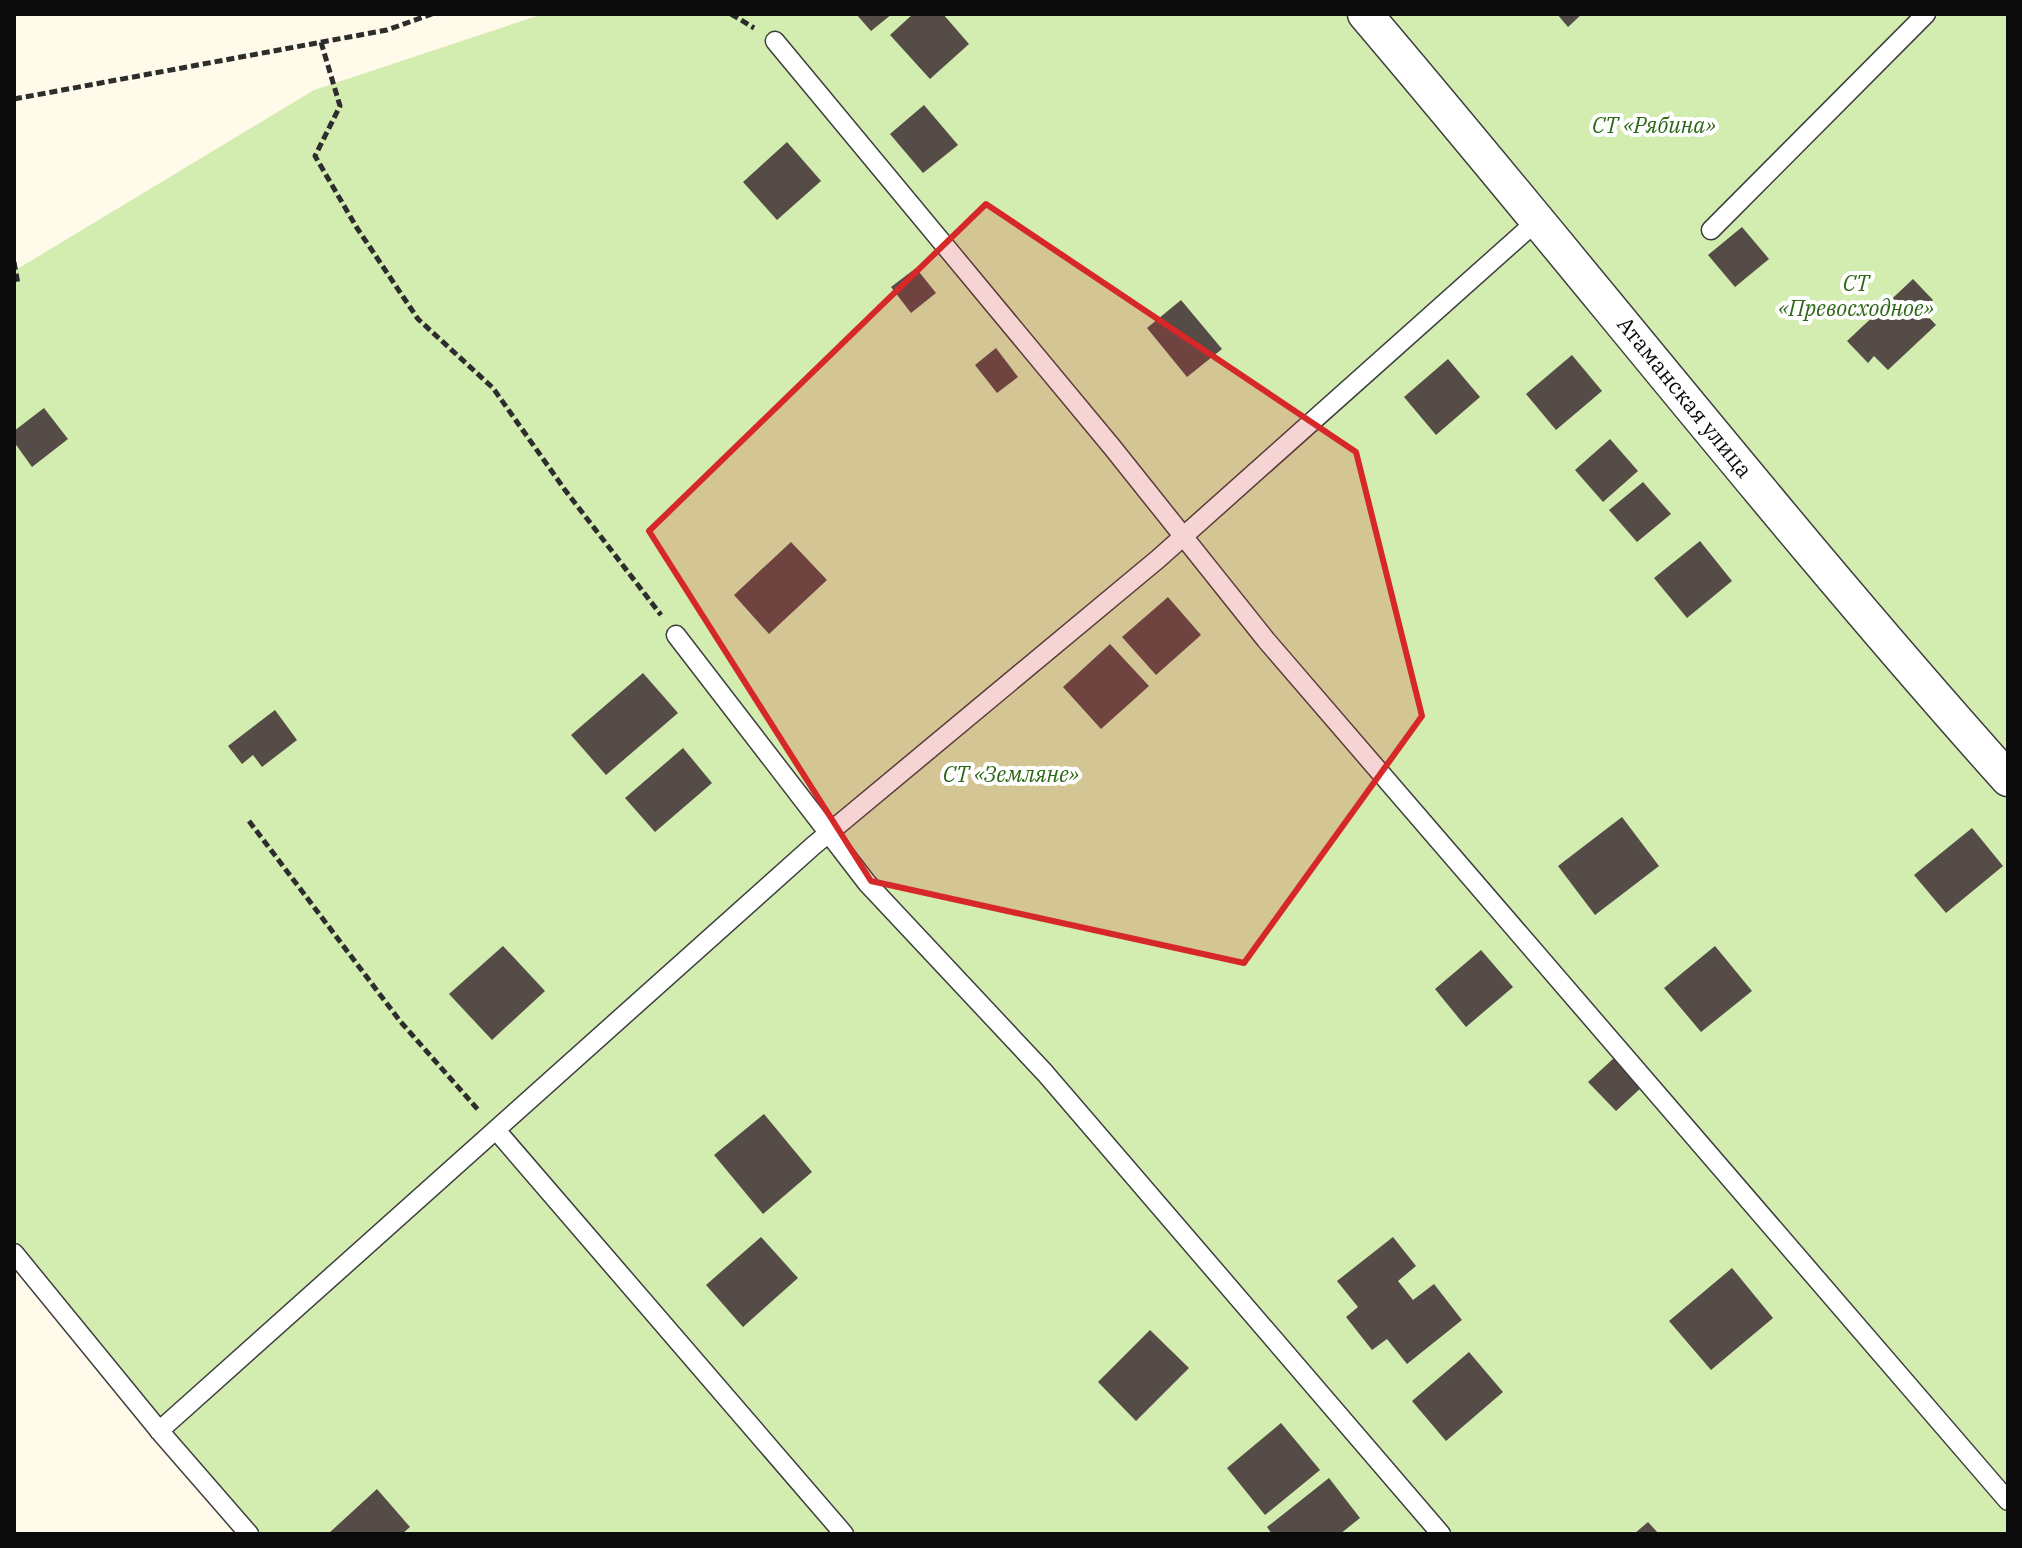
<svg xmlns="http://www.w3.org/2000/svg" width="2022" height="1548" font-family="'IBM Plex Serif',serif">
	<rect width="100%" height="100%" fill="#fffaea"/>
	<path fill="#d3edb0" d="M543,14H2008V1534H254L14,1239V271L314,90Z"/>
	<path fill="#554c47" d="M856,14H892L871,31Z
		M913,14H943L969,44L930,79L890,35Z
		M1557,14H1582L1568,27Z
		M924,105L958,145L923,173L890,134Z
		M787,142L821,181L777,220L743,182Z
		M1742,227L1769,259L1735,287L1708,255Z
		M916,268L936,293L911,313L891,287Z
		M1913,279L1933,300L1922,310L1936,325L1888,370L1874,356L1868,363L1847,341Z
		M1181,300L1222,349L1187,377L1147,328Z
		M996,348L1018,377L997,393L975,365Z
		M1572,355L1602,391L1556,430L1526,394Z
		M1448,359L1480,397L1436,435L1404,397Z
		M44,408L68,439L32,467L14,442V431Z
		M1610,439L1638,471L1603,502L1575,470Z
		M1643,482L1671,514L1637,542L1609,510Z
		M1700,541L1732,581L1687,618L1654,578Z
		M791,542L827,580L769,634L734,595Z
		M1168,597L1201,635L1156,675L1122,637Z
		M1110,644L1149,686L1101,729L1063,687Z
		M643,673L678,713L606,775L571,735Z
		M275,710L297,740L262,767L253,755L242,764L228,746Z
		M683,748L712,783L655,832L625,798Z
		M1622,817L1659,866L1595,915L1558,866Z
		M1972,828L2003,866L1946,913L1914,875Z
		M503,946L545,991L492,1040L449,994Z
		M1715,946L1752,991L1701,1032L1664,988Z
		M1481,950L1513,987L1466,1027L1435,989Z
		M1614,1058L1642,1087L1616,1111L1588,1082Z
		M764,1114L812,1172L763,1214L714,1155Z
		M761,1237L798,1278L743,1327L706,1285Z
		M1393,1237L1416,1266L1398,1281L1413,1300L1434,1284L1462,1320L1407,1364L1387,1339L1372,1350L1346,1317L1358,1307L1337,1281Z
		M1732,1268L1773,1318L1711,1370L1669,1321Z
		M1150,1330L1189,1368L1136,1421L1098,1382Z
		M1469,1352L1503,1392L1446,1441L1412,1401Z
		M1281,1423L1320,1470L1265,1515L1227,1468Z
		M1329,1478L1360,1518L1340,1534H1272L1267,1527Z
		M377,1489L410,1527L402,1534H328Z
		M1648,1522L1659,1534H1634Z"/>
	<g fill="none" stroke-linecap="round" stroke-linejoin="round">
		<defs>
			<path id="service" d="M775,41L1112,447L1266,640L2008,1501
				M1711,230L1926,14
				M676,635L867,883L1045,1073L1441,1534
				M496,1130L844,1534
				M14,1253L162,1434L249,1534
				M159,1431L813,846L1158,559L1539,219"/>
			<path id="minor" d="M1365,14C1581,268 1786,531 2008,779"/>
		</defs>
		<use href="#service" stroke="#3e3e3e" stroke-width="21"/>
		<use href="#minor" stroke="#3e3e3e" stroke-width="37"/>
		<path stroke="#2d2d2d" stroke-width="5" stroke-dasharray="8 4" stroke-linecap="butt" d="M731,14L754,28
			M321,42L340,106L315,156L357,228L418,319L493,388L565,490L661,615
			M14,99L387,30L432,14
			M14,262L18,284
			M249,821L400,1021L480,1112"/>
		<use href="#service" stroke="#fff" stroke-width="18"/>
		<use href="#minor" stroke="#fff" stroke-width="34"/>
	</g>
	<path fill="#d62828" fill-opacity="0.2" stroke="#d62828" stroke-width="6" stroke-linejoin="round" d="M986,204L1356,452L1422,716L1244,963L871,881L649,531Z"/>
	<g text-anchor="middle" stroke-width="8" stroke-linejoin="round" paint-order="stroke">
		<g font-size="22" font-style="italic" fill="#2d6817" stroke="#fff">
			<text x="1654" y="133">СТ «Рябина»</text>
			<text x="1856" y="291">СТ<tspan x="1856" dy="25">«Превосходное»</tspan></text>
			<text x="1011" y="782">СТ «Земляне»</text>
		</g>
		<g font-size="22" fill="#0b0b0b" stroke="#fff">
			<text transform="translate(1685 397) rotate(51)" y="8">Атаманская улица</text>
		</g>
	</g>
	<rect width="2022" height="1548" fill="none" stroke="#0b0b0b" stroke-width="32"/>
</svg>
